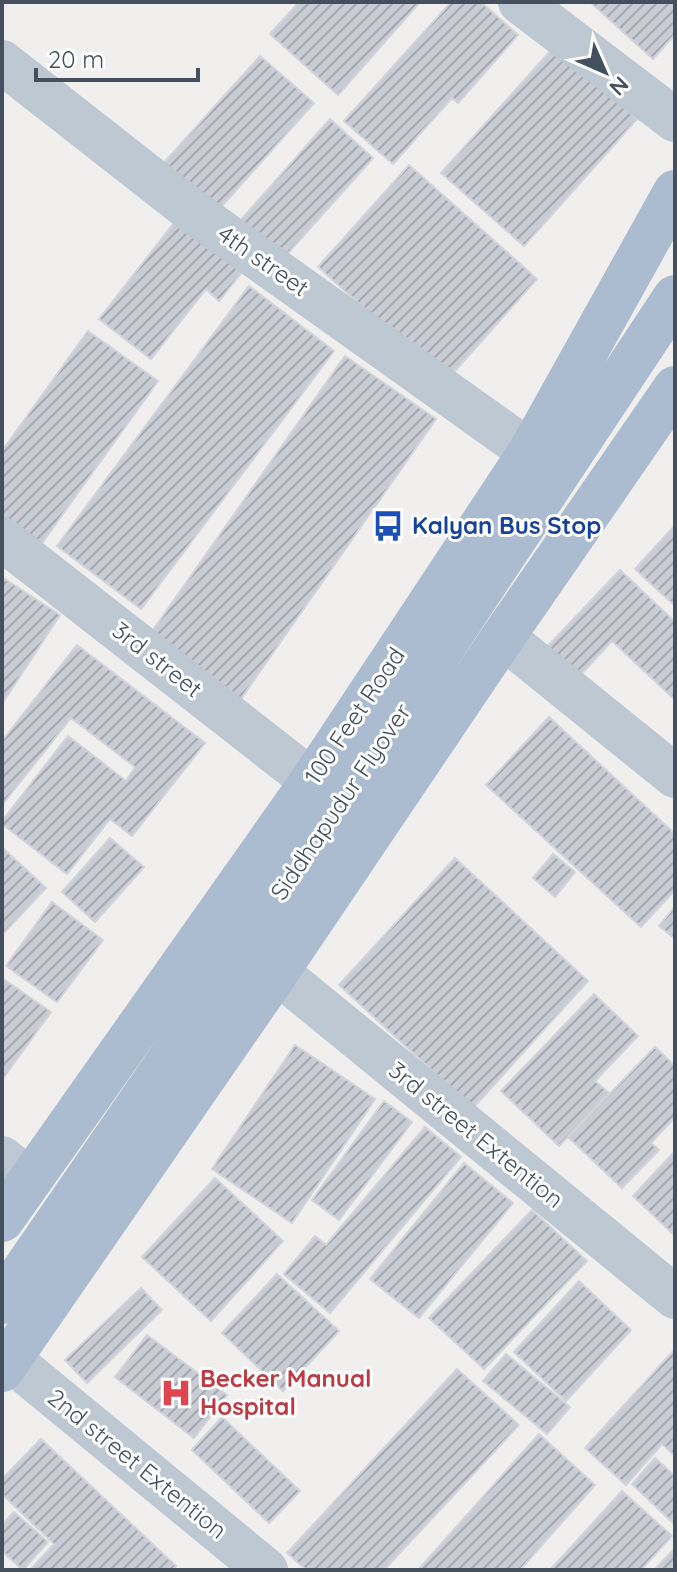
<svg xmlns="http://www.w3.org/2000/svg" width="677" height="1572" font-family="Quicksand,sans-serif">
	<defs>
		<pattern id="building-hatch" width="6" height="6" patternUnits="userSpaceOnUse" patternTransform="scale(2)"><rect width="6" height="6" fill="#c9ccd4"/><path d="M-1 1l2-2M0 6l6-6M5 7l2-2" fill="none" stroke="#a5a8af"/></pattern>
	</defs>
	<rect width="100%" height="100%" fill="#f1eeee"/>
	<path fill="url(#building-hatch)" stroke="#d1d4da" stroke-width="2" d="M299,2H420L338,95L270,34Z
		M451,2H481L518,35L458,103L452,98L393,164L344,121Z
		M590,2H675V34L653,59Z
		M554,47L637,119L524,246L441,173Z
		M260,56L314,103L214,215L160,167Z
		M330,119L373,158L282,260L239,222Z
		M409,165L537,279L446,381L318,267Z
		M177,219L243,271L219,301L206,289L151,359L99,319Z
		M249,286L334,351L141,609L57,546Z
		M88,331L158,381L40,546L2,519V451Z
		M345,356L436,419L238,703L146,640Z
		M675,525V606L635,569Z
		M620,570L675,622V700L612,641L574,682L543,651Z
		M2,577L60,615L2,704Z
		M77,645L205,743L132,836L110,819L67,874L2,824V821L68,736L126,781L135,767L71,718L2,805V741Z
		M549,717L675,834V890L641,927L486,785Z
		M110,838L144,867L95,922L62,892Z
		M3,848L46,888L2,935V849Z
		M553,854L575,872L555,897L533,878Z
		M455,858L588,981L473,1108L339,985Z
		M52,902L103,940L57,1002L6,966Z
		M675,906V939L659,926Z
		M2,978L51,1012L2,1080Z
		M594,994L638,1036L595,1081L609,1093L559,1146L501,1091Z
		M295,1045L375,1099L292,1223L212,1169Z
		M655,1047L675,1066V1117L651,1143L659,1150L622,1188L568,1137Z
		M384,1101L412,1122L339,1220L312,1200Z
		M425,1127L461,1157L330,1313L284,1274L315,1236L326,1245Z
		M675,1151V1236L633,1196Z
		M464,1163L513,1203L419,1318L370,1279Z
		M215,1178L283,1241L211,1321L142,1257Z
		M532,1210L587,1261L484,1369L429,1318Z
		M277,1274L339,1331L283,1391L222,1333Z
		M579,1281L631,1330L566,1401L514,1352Z
		M141,1288L162,1310L87,1383L65,1360Z
		M147,1335L227,1395L194,1438L115,1377Z
		M675,1349V1456L662,1444L626,1485L585,1448Z
		M506,1354L570,1407L547,1434L483,1381Z
		M457,1369L519,1425L384,1570H306L287,1553Z
		M222,1417L300,1491L269,1523L192,1450Z
		M539,1434L595,1485L520,1570H418Z
		M41,1439L176,1566L172,1570H30L54,1544L2,1494V1479Z
		M655,1458L675,1476V1525L632,1484Z
		M622,1491L672,1536L641,1570H550Z
		M14,1512L48,1542L23,1570L2,1551V1525Z
		M675,1548V1570H654Z"/>
	<g fill="none" stroke-linecap="round" stroke-linejoin="round">
		<path stroke="#bdc8d2" stroke-width="44" d="M520,2L675,120
			M2,62L192,211L530,452
			M2,539L312,781
			M503,637L675,776
			M277,972L675,1297
			M2,1158L29,1180
			M2,1353L266,1570"/>
		<path stroke="#abbcd0" stroke-width="44" d="M2,1220L312,781L530,452L675,192
			M2,1302L178,1047L675,297
			M2,1370L277,972L503,637L675,388"/>
	</g>
	<defs>
		<symbol id="bus-bare" viewBox="-9 -9 18 18"><path d="M-5-6H5V4H4V6H2V4H-2V6H-4V4H-5ZM-3.5-4V0h7V-4ZM-3.5 1.2v1.5H-2V1.2ZM2 1.2v1.5H3.5V1.2Z" fill="#1a4fb4" stroke="#fff" stroke-width="2.5" paint-order="stroke"/></symbol>
		<symbol id="hospital-bare" viewBox="-9 -9 18 18"><path d="M-5-5h3v3.5h4V-5h3V5h-3V1.5h-4V5h-3Z" fill="#e0444e" stroke="#fff" stroke-width="2.5" paint-order="stroke"/></symbol>
	</defs>
	<g fill-rule="evenodd">
		<use href="#bus-bare" x="366" y="504" width="44" height="44"/>
		<use href="#hospital-bare" x="154" y="1371" width="44" height="44"/>
	</g>
	<g text-anchor="middle" stroke-width="6" stroke-linejoin="round" paint-order="stroke">
		<g font-size="24" fill="#44505d" stroke="#fff">
			<text transform="translate(263 261) rotate(35)" y="8">4th street</text>
			<text transform="translate(157 660) rotate(38)" y="8">3rd street</text>
			<text transform="translate(355 716) rotate(-56)" y="8">100 Feet Road</text>
			<text transform="translate(341 802) rotate(-56)" y="8">Siddhapudur Flyover</text>
			<text transform="translate(476 1135) rotate(39)" y="8">3rd street Extention</text>
			<text transform="translate(137 1464) rotate(39)" y="8">2nd street Extention</text>
		</g>
		<g font-size="24" font-weight="bold" fill="#164399" stroke="#fff" text-anchor="start">
			<text x="412" y="534">Kalyan Bus Stop</text>
		</g>
		<g font-size="24" font-weight="bold" fill="#be3a42" stroke="#fff" text-anchor="start">
			<text x="200" y="1387">Becker Manual<tspan x="200" dy="28">Hospital</tspan></text>
		</g>
	</g>
	<rect width="677" height="1572" fill="none" stroke="#44505d" stroke-width="8"/>
	<g transform="translate(605 72) rotate(135)" stroke="#ffffff" stroke-width="6" paint-order="stroke">
	<path d="M0-6L14 30L0 20L-14 30Z" fill="#44505d"/>
	<text y="-12" font-size="22" font-weight="bold" text-anchor="middle" fill="#44505d">N</text>
	</g>
	<path d="M36 68v12h162v-12" fill="none" stroke="#44505d" stroke-width="4"/>
	<text x="48" y="68" font-size="24" fill="#44505d" stroke="#ffffff" stroke-width="6" paint-order="stroke">20 m</text>
</svg>
